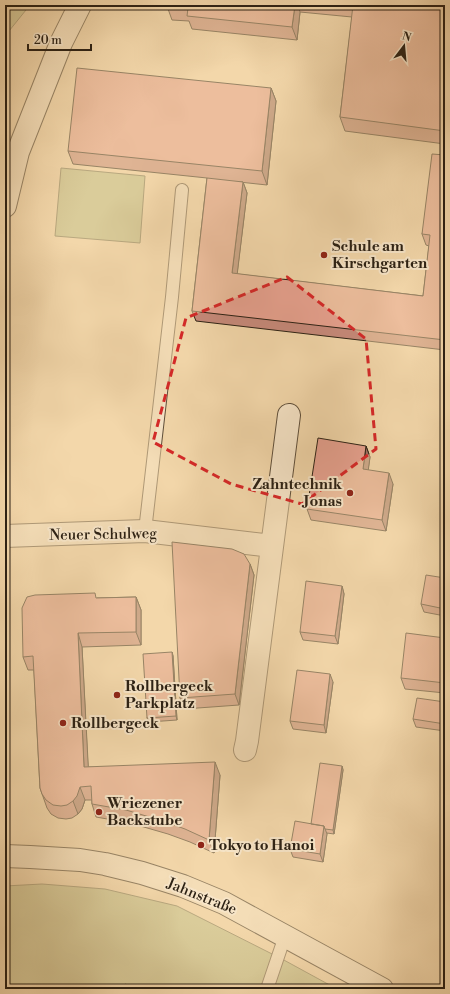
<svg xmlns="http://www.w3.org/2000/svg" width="450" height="994" font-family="'Libre Bodoni',serif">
	<rect width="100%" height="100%" fill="#f3d7aa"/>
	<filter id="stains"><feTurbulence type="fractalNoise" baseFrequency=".005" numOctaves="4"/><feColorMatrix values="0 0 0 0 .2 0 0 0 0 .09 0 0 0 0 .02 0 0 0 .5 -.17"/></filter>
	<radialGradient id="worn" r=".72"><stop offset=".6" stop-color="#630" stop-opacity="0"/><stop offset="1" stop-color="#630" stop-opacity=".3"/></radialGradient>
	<path fill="#bdbe87" stroke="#74704e" d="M5,5H30L5,36Z
		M61,168L145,176L140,243L55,236Z
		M42,884L105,889L177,906L282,959L337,989H5V886Z"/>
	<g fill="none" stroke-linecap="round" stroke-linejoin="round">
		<defs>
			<path id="lane" d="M145,531L172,297L182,190
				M267,989L285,936"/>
			<path id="street" d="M5,536L145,531L272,546
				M245,750L247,741L289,415"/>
			<path id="secondary" d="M5,206L18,152L61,43L80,5
				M5,856L30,857L80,860L105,864L142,873L183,886L224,903L382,989"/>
		</defs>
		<use href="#lane" stroke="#5e4e3a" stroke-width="14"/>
		<use href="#street" stroke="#5e4e3a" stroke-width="24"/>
		<use href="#secondary" stroke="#2c2114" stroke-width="24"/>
		<use href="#lane" stroke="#f7e5c8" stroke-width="12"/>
		<use href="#street" stroke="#f7e5c8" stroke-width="22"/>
		<use href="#secondary" stroke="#f7e5c8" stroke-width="22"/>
	</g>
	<path fill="#c78a7b" stroke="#2c2114" d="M167,5H445V144L345,131L340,117L352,17L300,12L297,40L192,29L189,21L172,20L167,6Z
		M271,88L276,101L267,185L239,182H243L247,193L237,274L423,296L429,246L426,245L422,234L445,155V350L196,321L192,311L207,178L73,164L68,151Z
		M366,446L370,457L368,470L393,484L386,531L311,520L307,509Z
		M250,564L254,575L239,705L184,709L180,698Z
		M445,578V616L424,612L421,604Z
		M342,586L344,594L338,644L303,640L300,632Z
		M136,597L141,610V645L82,647L88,767L220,775L214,853L190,842L168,834L130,823L96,817L92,804V800H85L82,809L78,814L72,818L66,819L58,818L51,814L47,808L40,788L34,670H28L23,657L97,598Z
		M445,638V693L405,689L401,678Z
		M172,652L173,656L177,720L149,722L147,718Z
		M333,682L326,733L293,729L290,721Z
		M445,702V731L416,727L413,719Z
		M342,766L343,770L334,834L327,833L323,862L293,857L290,849L311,824Z"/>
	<path fill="#a27164" stroke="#2c2114" d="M295,5H298L300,12L297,40L292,27Z
		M271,88L276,101L267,185L262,171Z
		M243,182L247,193L236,284L232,273Z
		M366,446L370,457L367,480L363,469Z
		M389,473L393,484L386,531L382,520Z
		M250,564L254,575L239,705L235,694Z
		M342,586L344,594L338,644L335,636Z
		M136,597L141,610V645L136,632Z
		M78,633L82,647L89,780L84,767Z
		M172,652L173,656L177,720L176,716Z
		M330,674L333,682L326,733L324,725Z
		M215,762L220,775L214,853L209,840Z
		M342,766L343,770L334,834L333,830Z
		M80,787L85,800L82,809L78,814L73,801Z
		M324,826L327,834L323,862L320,854Z"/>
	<path fill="#e7a18f" stroke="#2c2114" d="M167,5H295L292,27L187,16L188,8L167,6Z
		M353,5H445V131L340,117Z
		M77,68L271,88L262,171L68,151Z
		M432,154L445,155V340L192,311L207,178L243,182L232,273L423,296L430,235L422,234Z
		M318,438L366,446L363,469L389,473L382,520L307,509Z
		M172,542L232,549L244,554L250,564L235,694L180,698Z
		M426,575L445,578V609L421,604Z
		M306,581L342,586L335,636L300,632Z
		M95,593L96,598L136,597V632L78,633L84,767L215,762L209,840L185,829L163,821L126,810L92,804L91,786L80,787L77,796L73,801L67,805L61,806L53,805L46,800L42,794L40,788L33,656L23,657L22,608L27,597L35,595Z
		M406,633L445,638V683L401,678Z
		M172,652L176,716L147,718L143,654Z
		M297,670L330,674L324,725L290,721Z
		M417,698L445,702V724L413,719Z
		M320,763L342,766L333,830L325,829L324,826L311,824Z
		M295,821L324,826L320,854L290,849Z
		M125,984L141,989H124Z"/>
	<path d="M0 0H450V994H0ZM287,277L366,339L376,449L302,504L231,484L153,442L186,318Z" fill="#f3d7aa" fill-opacity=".55" fill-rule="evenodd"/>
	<path fill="none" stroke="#d62828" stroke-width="3" stroke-dasharray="8 5" stroke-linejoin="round" d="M287,277L366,339L376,449L302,504L231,484L153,442L186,318Z"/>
	<g fill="#8f2418" stroke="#f7e5c8" stroke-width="1.5">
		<circle cx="324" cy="255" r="4"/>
		<circle cx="350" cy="493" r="4"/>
		<circle cx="117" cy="695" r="4"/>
		<circle cx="63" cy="723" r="4"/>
		<circle cx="99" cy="812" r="4"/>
		<circle cx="201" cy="845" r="4"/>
	</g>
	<g text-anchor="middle" stroke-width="4" stroke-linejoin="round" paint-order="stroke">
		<g font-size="15" font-weight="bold" fill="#2c2114" stroke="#f7e5c8" text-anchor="start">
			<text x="332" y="251">Schule am<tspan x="332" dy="17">Kirschgarten</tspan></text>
			<text x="342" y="489" text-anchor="end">Zahntechnik<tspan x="342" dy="17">Jonas</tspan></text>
			<text x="125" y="691">Rollbergeck<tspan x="125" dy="17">Parkplatz</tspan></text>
			<text x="71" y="728">Rollbergeck</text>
			<text x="107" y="808">Wriezener<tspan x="107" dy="17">Backstube</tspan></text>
			<text x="209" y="850">Tokyo to Hanoi</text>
		</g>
		<g font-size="15" fill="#2c2114" stroke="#f7e5c8">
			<text transform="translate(103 534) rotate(-1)" y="5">Neuer Schulweg</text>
			<text transform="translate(202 896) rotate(22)" y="5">Jahnstraße</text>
		</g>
	</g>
	<rect width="450" height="994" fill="none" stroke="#f3d7aa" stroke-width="20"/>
	<rect x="6" y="6" width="438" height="982" fill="none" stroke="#2c2114" stroke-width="2"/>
	<rect x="10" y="10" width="430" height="974" fill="none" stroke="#2c2114"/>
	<g transform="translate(404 46) rotate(16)" stroke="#f7e5c8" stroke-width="3" paint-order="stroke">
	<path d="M0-3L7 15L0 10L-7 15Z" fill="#2c2114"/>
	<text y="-6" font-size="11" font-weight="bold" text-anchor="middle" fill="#2c2114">N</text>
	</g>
	<path d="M28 44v6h63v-6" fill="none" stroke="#2c2114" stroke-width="2"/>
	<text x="34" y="44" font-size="12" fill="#2c2114" stroke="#f7e5c8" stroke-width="3" paint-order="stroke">20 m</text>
	<rect width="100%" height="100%" filter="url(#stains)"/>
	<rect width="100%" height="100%" fill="url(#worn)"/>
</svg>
